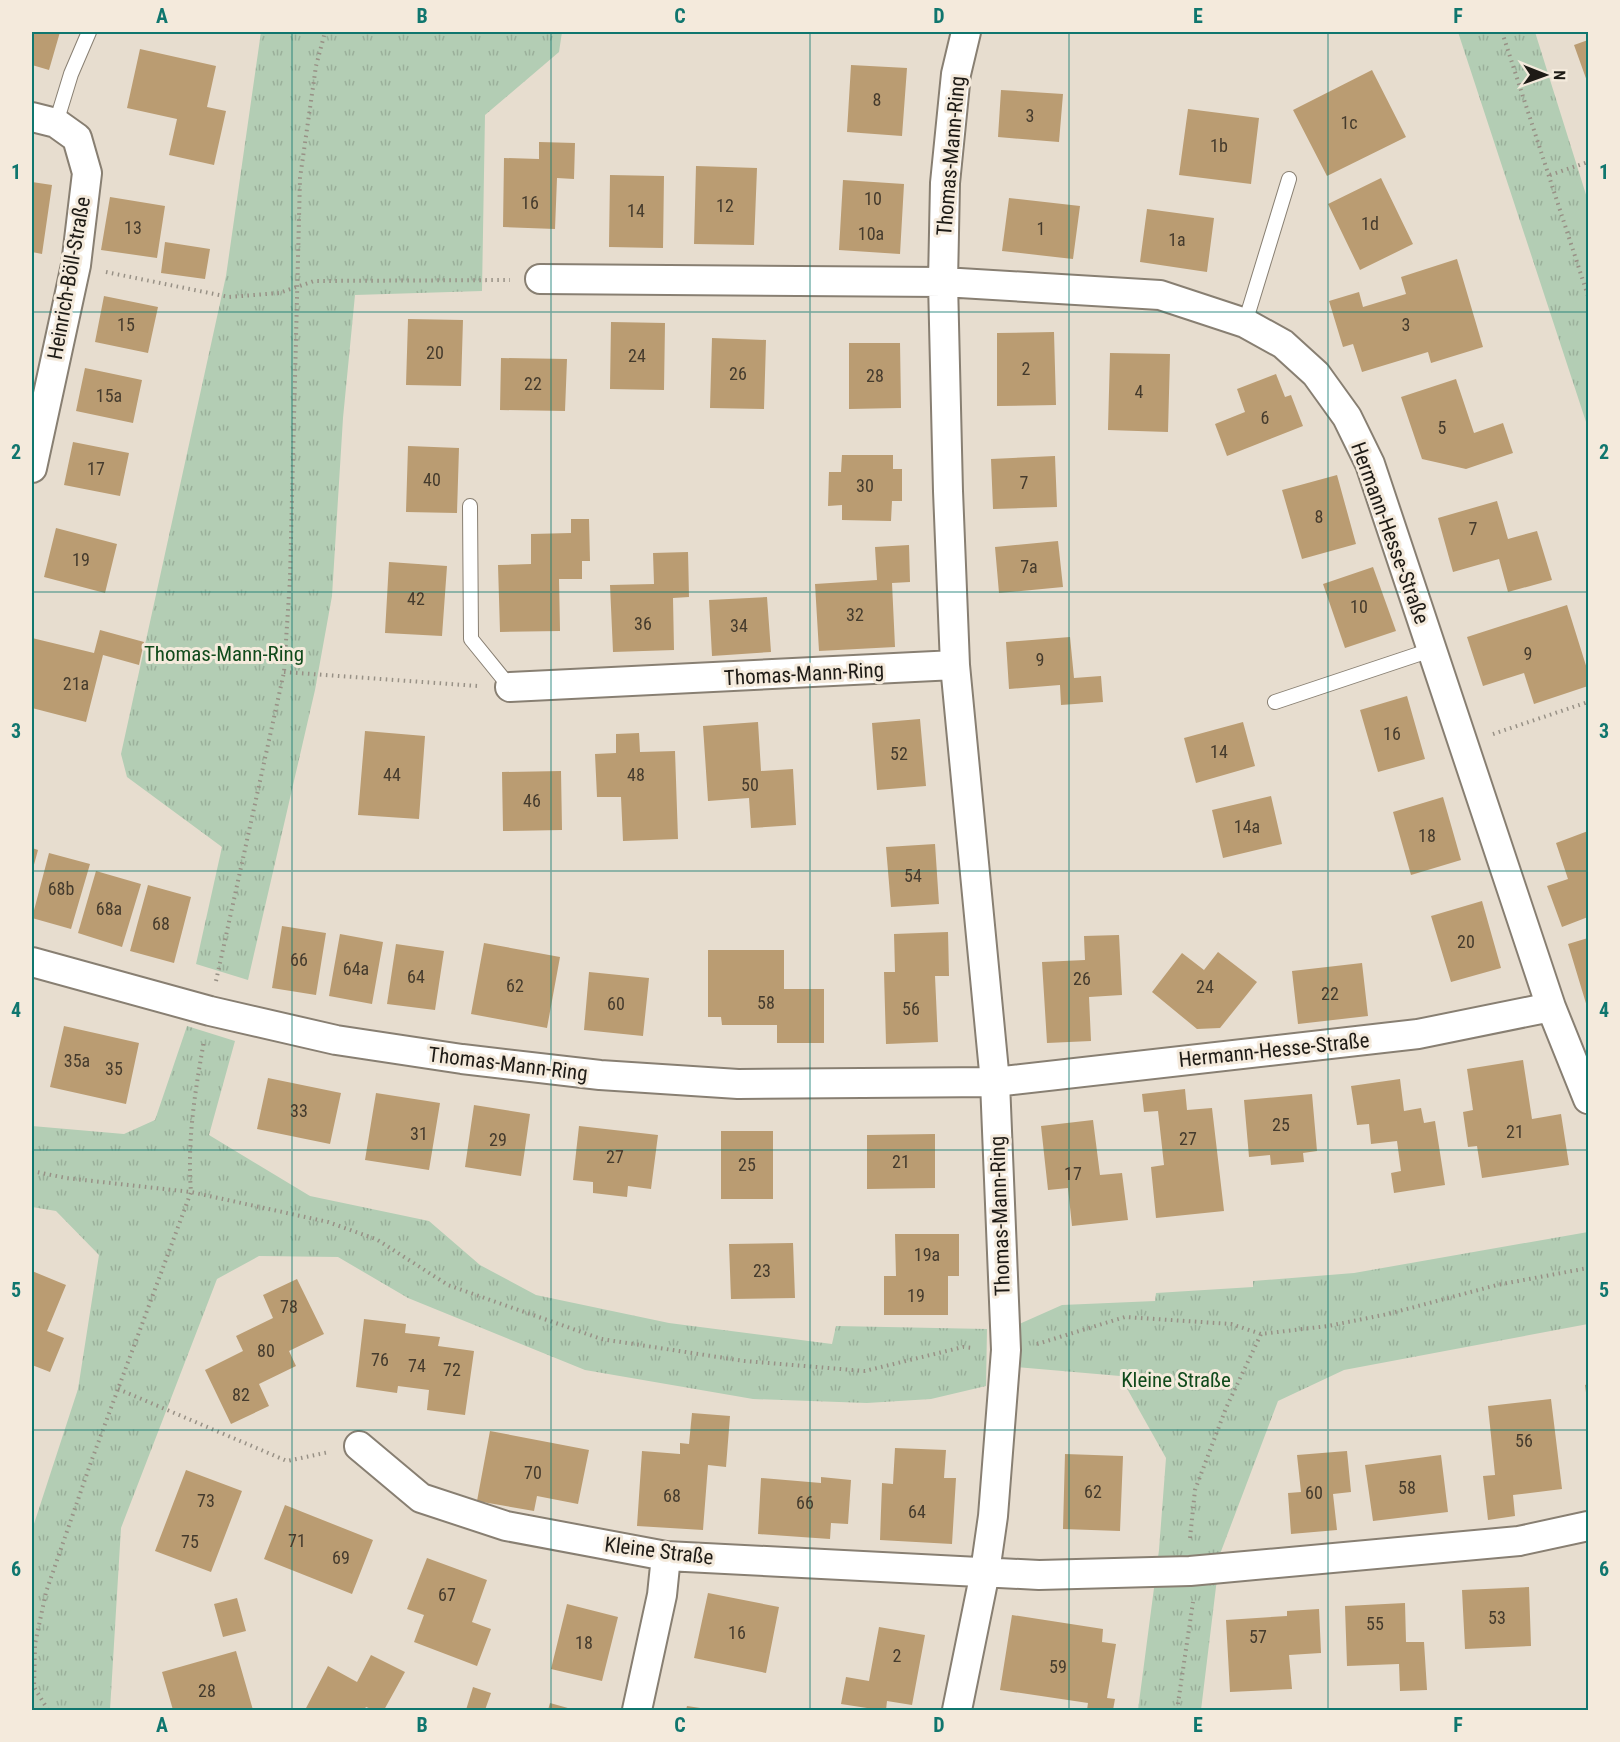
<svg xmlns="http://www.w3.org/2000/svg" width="1620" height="1742" font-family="'Roboto Condensed',sans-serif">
	<defs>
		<pattern id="park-tufts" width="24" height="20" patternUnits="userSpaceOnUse" patternTransform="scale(1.5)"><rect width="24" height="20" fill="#b3cdb4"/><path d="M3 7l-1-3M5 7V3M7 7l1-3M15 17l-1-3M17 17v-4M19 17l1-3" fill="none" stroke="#9aaf9a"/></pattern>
	</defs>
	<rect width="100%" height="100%" fill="#e7ddcf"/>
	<path fill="url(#park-tufts)" d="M261,32H562L559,52L485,115L482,291L355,295L343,418L332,596L315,690L248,980L196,964L222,847L127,777L121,754L226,276Z
		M1458,32H1535L1588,201V428Z
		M187,1026L235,1041L209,1135L310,1196L429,1221L480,1265L536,1295L669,1323L832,1344L836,1326L987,1329L986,1386L931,1399L867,1403L753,1399L585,1370L408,1298L338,1257L259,1256L217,1279L121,1528L110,1710H32V1530L78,1389L99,1255L56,1211L32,1207V1126L124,1134L155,1120Z
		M1588,1232V1324L1344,1370L1278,1401L1220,1554L1201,1710H1138L1159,1550L1166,1458L1120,1376L1016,1367L1017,1325L1062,1305L1155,1301L1156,1293L1253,1287V1281L1354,1273Z"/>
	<path fill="#ba9c72" d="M32,32H60L49,70L32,65Z
		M1588,40V84L1574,45Z
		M140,49L216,66L207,107L226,111L214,165L169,155L177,119L127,108Z
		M851,65L907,68L902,136L847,132Z
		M1372,70L1406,137L1327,176L1293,110Z
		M1001,90L1063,94L1059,142L998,137Z
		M1188,109L1259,118L1251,184L1179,175Z
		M539,142L575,143L574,179L557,178L555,229L503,227L504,158L539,159Z
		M696,166L757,168L754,245L694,244Z
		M610,175L664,176L663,248L609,247Z
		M1381,178L1413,244L1360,270L1328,204Z
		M843,180L904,184L900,254L839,250Z
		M32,182L52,185L42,254L32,252Z
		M110,197L165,206L157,258L101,250Z
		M1009,198L1080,206L1073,259L1002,251Z
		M1147,209L1214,218L1207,272L1140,262Z
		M165,242L210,249L205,279L161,273Z
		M1457,259L1483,347L1431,363L1428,352L1362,372L1353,344L1343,347L1329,301L1359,292L1363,307L1406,294L1401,277Z
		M104,296L158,307L148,353L95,342Z
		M408,319L463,320L461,386L406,385Z
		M611,322L665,323L664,390L610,389Z
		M1054,332L1056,405L997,406V333Z
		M712,338L766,340L764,409L710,408Z
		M849,343H900L901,408L849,409Z
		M1110,353L1170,354L1168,432L1108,430Z
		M501,358L567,359L565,411L500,410Z
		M85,368L142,380L133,423L76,411Z
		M1276,374L1285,397L1291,395L1303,426L1227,456L1215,424L1245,412L1237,389Z
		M1456,379L1474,433L1503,423L1513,453L1466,469L1422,459L1401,397Z
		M73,442L129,453L120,496L64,485Z
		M408,446L459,448L457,513L406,512Z
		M842,455H893V469H902V501H892L891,521L842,520V505L828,506L829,472H841Z
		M1055,456L1057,507L993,509L991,459Z
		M1337,475L1356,544L1302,559L1282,490Z
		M1497,501L1508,539L1537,531L1552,580L1508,592L1499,559L1453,572L1438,518Z
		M571,519H589L590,561H582V579H559L560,631L500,632L498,565L531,564V534L571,533Z
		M56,528L117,544L105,593L44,577Z
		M1058,541L1063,587L999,593L995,547Z
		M909,545L910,582L892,583L895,647L819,651L815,584L877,580L875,547Z
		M688,552L689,597L673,598L674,650L613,652L610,585L654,584L653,553Z
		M389,562L447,566L442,636L385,633Z
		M1373,567L1396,631L1345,648L1323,584Z
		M767,597L771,652L712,656L709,600Z
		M1567,605L1588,672V686L1534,704L1524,673L1483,686L1467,637Z
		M100,630L144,642L139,665L103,655L86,722L32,708V638L94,653Z
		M1070,637L1074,678L1101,676L1103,702L1061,705L1060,685L1009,689L1006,642Z
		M1407,696L1425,759L1378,772L1360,710Z
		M920,719L926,786L877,790L872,723Z
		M758,722L761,771L793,769L796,825L751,828L749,798L708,801L703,726Z
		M1243,722L1255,766L1196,783L1184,738Z
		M365,731L425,736L419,819L358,815Z
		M639,733L640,752L675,751L678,839L623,841L621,797H597L595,754L616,753V734Z
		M561,771L562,830L503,831L502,772Z
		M1271,796L1282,844L1223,858L1212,810Z
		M1443,797L1461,860L1411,875L1393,812Z
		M1588,831V917L1562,927L1547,886L1568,879L1556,843Z
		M935,844L939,904L891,907L886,847Z
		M32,848L38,850L32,872Z
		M49,853L90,864L71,929L32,918Z
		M96,871L141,884L122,947L78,933Z
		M148,885L191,897L174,963L130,951Z
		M1482,901L1501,968L1451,982L1431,916Z
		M282,926L326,933L316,995L272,988Z
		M948,932L949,976H935L938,1042L886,1044L884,972H895L894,934Z
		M340,934L383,942L372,1004L329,996Z
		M1119,935L1122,995L1089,997L1091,1041L1047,1043L1042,962L1085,960L1084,936Z
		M1588,938V1010L1568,944Z
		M484,943L560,957L547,1028L471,1014Z
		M396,944L444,951L435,1010L387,1004Z
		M708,950H784V989H824V1043H777V1025H722L721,1017H708Z
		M1218,952L1257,982L1220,1028L1197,1029L1152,992L1182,953L1204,970Z
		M1362,963L1368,1016L1298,1024L1292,971Z
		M589,972L649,978L643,1036L584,1030Z
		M64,1026L139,1043L126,1104L50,1087Z
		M1523,1060L1532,1119L1561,1114L1569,1165L1482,1178L1477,1146L1468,1147L1463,1112L1473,1110L1467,1069Z
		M268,1078L341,1093L330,1144L257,1129Z
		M1400,1079L1404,1111L1421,1108L1424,1123L1435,1121L1445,1185L1394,1193L1391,1173L1401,1171L1397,1141L1371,1144L1369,1124L1357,1125L1351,1086Z
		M1185,1089L1187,1110L1212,1108L1224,1211L1156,1218L1151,1167L1164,1165L1158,1111L1144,1112L1142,1094Z
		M376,1093L440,1103L429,1170L365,1160Z
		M1312,1094L1317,1151L1303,1153L1304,1162L1271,1165L1270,1155L1249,1157L1244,1100Z
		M474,1105L530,1114L521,1176L465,1167Z
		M1093,1120L1100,1175L1122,1173L1128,1220L1072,1226L1068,1188L1048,1190L1041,1126Z
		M579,1126L658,1135L651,1189L628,1186L627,1197L593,1193V1182L573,1180Z
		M721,1131H773V1199H721Z
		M935,1134V1188L867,1189V1135Z
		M895,1234H959V1276H948V1315H884V1276H896Z
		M793,1243L795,1298L731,1299L729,1244Z
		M32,1271L66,1285L47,1331L64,1338L50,1372L32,1365Z
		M297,1279L324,1334L289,1351L296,1366L259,1384L269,1406L231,1424L205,1370L243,1351L236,1336L273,1318L263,1295Z
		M364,1319L406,1324L405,1333L440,1337L438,1346L474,1351L465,1415L427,1410L429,1390L398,1386L397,1393L356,1387Z
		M1588,1384V1400H1587L1585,1385Z
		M1551,1399L1562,1489L1513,1495L1515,1516L1488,1520L1483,1476L1495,1475L1488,1406Z
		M692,1413L730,1416L726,1467L708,1465L703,1530L637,1526L642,1451L680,1454V1443L689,1444Z
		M490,1431L589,1450L578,1504L537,1496L534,1511L477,1501Z
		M895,1448L946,1450L944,1478H956L952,1544L880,1540L882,1483L893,1484Z
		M1347,1451L1351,1492L1333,1494L1337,1530L1291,1534L1288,1493L1301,1492L1297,1455Z
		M1065,1454L1123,1456L1120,1531L1063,1529Z
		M1441,1455L1448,1512L1373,1521L1365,1465Z
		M186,1470L242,1491L211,1572L155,1551Z
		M821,1477L851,1480L848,1524L831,1523L830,1539L758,1534L761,1478L821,1483Z
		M285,1505L373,1540L352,1594L264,1559Z
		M427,1558L487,1580L472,1622L491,1629L477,1666L414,1642L424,1615L407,1609Z
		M1529,1587L1531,1646L1465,1649L1462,1590Z
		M708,1593L779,1607L766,1673L694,1658Z
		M237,1598L246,1631L223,1637L214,1604Z
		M1405,1603L1406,1642H1424L1427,1690L1400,1691L1399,1664L1347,1666L1345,1606Z
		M567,1604L618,1617L602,1681L551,1669Z
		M1319,1609L1321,1653L1289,1655L1292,1689L1230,1692L1226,1620L1287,1616V1611Z
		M1012,1615L1103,1629L1102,1642L1116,1644L1107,1698L1115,1699L1113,1710H1087L1088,1703L1000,1690Z
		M879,1627L925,1635L912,1705L887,1701L886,1710H880L841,1704L846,1677L869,1681Z
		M236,1651L253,1710H173L162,1672Z
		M371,1655L405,1672L384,1710H374L366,1707L364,1710H305L328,1666L357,1682Z
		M473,1687L491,1693L485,1710H466Z
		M550,1703L575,1710H548Z
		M687,1706L707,1709V1710H686Z"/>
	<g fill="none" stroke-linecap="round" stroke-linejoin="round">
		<defs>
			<path id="lane" d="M56,123L71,74L89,32
				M1245,323L1289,179
				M470,506L471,639L510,687
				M1275,702L1431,650"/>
			<path id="street" d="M32,117L56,123L77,138L87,173L76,265L32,468
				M510,687L955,665
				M32,962L210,1011L336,1040L462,1059L600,1075L738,1084L995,1082L1418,1034L1551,1007L1370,464L1347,417L1316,374L1283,344L1245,323L1160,295L943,282L540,279
				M1551,1007L1588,1099
				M359,1446L421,1498L506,1526L666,1556L1039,1575L1190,1571L1519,1541L1588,1526
				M637,1710L662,1595L666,1556
				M957,1710L985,1572L993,1516L1006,1350L995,1082L955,665L948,491L943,282L945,183L956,74L966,32"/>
		</defs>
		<use href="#lane" stroke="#887f72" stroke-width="16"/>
		<use href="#street" stroke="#887f72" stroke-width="32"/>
		<path stroke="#989186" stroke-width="4" stroke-dasharray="1.5 4.5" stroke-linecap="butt" d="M1502,32L1588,296
			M1550,175L1588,162
			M106,272L229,297L279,293L314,281L510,280
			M284,672L478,686
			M1493,734L1588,702
			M216,981L284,672L290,579L300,178L316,66L325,32
			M32,1171L66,1178L191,1192L328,1222L376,1239L448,1285L601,1339L744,1361L865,1371L963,1347L973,1348
			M1037,1344L1125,1317L1231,1324L1261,1334L1328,1326L1388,1314L1497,1285L1588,1268
			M118,1389L287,1461L329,1452
			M1190,1538L1195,1490L1226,1408L1261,1334
			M48,1710L34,1687L35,1644L46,1592L91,1462L191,1192C187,1141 195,1091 204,1041
			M1177,1710L1193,1602"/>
		<use href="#lane" stroke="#fff" stroke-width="14"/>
		<use href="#street" stroke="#fff" stroke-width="28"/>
	</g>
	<path fill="none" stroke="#0f766e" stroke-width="1.5" stroke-opacity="0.55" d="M292,32V1710M551,32V1710M810,32V1710M1069,32V1710M1328,32V1710M32,312H1588M32,592H1588M32,871H1588M32,1150H1588M32,1430H1588"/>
	<g text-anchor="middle" stroke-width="6" stroke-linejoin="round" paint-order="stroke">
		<g font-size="18" fill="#453b2d">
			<text x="877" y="106">8</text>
			<text x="1030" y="122">3</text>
			<text x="1349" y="129">1c</text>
			<text x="1219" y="152">1b</text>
			<text x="873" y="205">10</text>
			<text x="530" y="209">16</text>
			<text x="725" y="212">12</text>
			<text x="636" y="217">14</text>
			<text x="1370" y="230">1d</text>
			<text x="133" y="234">13</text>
			<text x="1041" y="235">1</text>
			<text x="871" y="240">10a</text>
			<text x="1177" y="246">1a</text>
			<text x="126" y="331">15</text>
			<text x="1406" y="331">3</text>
			<text x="435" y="359">20</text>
			<text x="637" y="362">24</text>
			<text x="1026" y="375">2</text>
			<text x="738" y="380">26</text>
			<text x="875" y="382">28</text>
			<text x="533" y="390">22</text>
			<text x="1139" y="398">4</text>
			<text x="109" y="402">15a</text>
			<text x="1265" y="424">6</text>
			<text x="1442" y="434">5</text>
			<text x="96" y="475">17</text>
			<text x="432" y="486">40</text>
			<text x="1024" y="489">7</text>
			<text x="865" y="492">30</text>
			<text x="1319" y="523">8</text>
			<text x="1473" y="535">7</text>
			<text x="81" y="566">19</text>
			<text x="1029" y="573">7a</text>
			<text x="416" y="605">42</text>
			<text x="1359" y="613">10</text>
			<text x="855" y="621">32</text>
			<text x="643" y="630">36</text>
			<text x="739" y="632">34</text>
			<text x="1528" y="660">9</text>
			<text x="1040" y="666">9</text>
			<text x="76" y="690">21a</text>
			<text x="1392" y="740">16</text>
			<text x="1219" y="758">14</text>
			<text x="899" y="760">52</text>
			<text x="392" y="781">44</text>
			<text x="636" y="781">48</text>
			<text x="750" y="791">50</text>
			<text x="532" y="807">46</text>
			<text x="1247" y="833">14a</text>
			<text x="1427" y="842">18</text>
			<text x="913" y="882">54</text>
			<text x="61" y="895">68b</text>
			<text x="109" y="915">68a</text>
			<text x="161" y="930">68</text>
			<text x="1466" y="948">20</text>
			<text x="299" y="966">66</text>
			<text x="356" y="975">64a</text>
			<text x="416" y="983">64</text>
			<text x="1082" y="985">26</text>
			<text x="515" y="992">62</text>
			<text x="1205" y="993">24</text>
			<text x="1330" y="1000">22</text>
			<text x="766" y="1009">58</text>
			<text x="616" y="1010">60</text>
			<text x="911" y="1015">56</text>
			<text x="77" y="1067">35a</text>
			<text x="114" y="1075">35</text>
			<text x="299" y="1117">33</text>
			<text x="1281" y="1131">25</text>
			<text x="1515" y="1138">21</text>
			<text x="419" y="1140">31</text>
			<text x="1188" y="1145">27</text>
			<text x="498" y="1146">29</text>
			<text x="615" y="1163">27</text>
			<text x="901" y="1168">21</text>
			<text x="747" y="1171">25</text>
			<text x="1073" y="1180">17</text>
			<text x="927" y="1261">19a</text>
			<text x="762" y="1277">23</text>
			<text x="916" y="1302">19</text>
			<text x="289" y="1313">78</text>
			<text x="266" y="1357">80</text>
			<text x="380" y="1366">76</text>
			<text x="417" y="1372">74</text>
			<text x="452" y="1376">72</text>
			<text x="241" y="1401">82</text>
			<text x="1524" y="1447">56</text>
			<text x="533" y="1479">70</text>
			<text x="1407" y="1494">58</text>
			<text x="1093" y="1498">62</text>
			<text x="1314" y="1499">60</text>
			<text x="672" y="1502">68</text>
			<text x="206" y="1507">73</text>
			<text x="805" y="1509">66</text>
			<text x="917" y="1518">64</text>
			<text x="297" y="1547">71</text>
			<text x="190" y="1548">75</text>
			<text x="341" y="1564">69</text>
			<text x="447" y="1601">67</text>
			<text x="1497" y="1624">53</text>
			<text x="1375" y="1630">55</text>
			<text x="737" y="1639">16</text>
			<text x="1258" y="1643">57</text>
			<text x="584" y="1649">18</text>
			<text x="897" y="1662">2</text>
			<text x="1058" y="1673">59</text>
			<text x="207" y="1697">28</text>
		</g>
		<g font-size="21" fill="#1e1b16" stroke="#f4eadc">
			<text transform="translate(951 156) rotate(-85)" y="7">Thomas-Mann-Ring</text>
			<text transform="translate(69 278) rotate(-80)" y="7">Heinrich-Böll-Straße</text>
			<text transform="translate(1390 533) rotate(70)" y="7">Hermann-Hesse-Straße</text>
			<text transform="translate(804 674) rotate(-3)" y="7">Thomas-Mann-Ring</text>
			<text transform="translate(1274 1050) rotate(-6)" y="7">Hermann-Hesse-Straße</text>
			<text transform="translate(508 1064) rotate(7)" y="7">Thomas-Mann-Ring</text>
			<text transform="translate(1000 1216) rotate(-92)" y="7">Thomas-Mann-Ring</text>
			<text transform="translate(659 1551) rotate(7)" y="7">Kleine Straße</text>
		</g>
		<g font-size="21" fill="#104a1b" stroke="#f4eadc">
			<text x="224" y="661">Thomas-Mann-Ring</text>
			<text x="1176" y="1387">Kleine Straße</text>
		</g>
	</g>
	<rect width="1620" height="1742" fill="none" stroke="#f4eadc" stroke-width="66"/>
	<g transform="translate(1545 75) rotate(91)" stroke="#f4eadc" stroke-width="4.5" paint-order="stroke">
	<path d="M0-4.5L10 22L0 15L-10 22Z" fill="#1e1b16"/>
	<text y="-9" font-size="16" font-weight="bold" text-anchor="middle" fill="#1e1b16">N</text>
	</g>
	<rect x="33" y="33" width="1554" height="1676" fill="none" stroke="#0f766e" stroke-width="2"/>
	<g font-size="20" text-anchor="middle" font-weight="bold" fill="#0f766e">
		<text x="162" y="23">A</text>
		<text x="422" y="23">B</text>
		<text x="680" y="23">C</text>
		<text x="939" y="23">D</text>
		<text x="1198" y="23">E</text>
		<text x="1458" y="23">F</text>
		<text x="16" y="179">1</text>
		<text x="1604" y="179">1</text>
		<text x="16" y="459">2</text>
		<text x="1604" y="459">2</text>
		<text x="16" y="738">3</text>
		<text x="1604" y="738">3</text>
		<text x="16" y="1017">4</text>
		<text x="1604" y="1017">4</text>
		<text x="16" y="1297">5</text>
		<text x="1604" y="1297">5</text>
		<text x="16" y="1576">6</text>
		<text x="1604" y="1576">6</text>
		<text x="162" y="1732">A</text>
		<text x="422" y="1732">B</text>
		<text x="680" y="1732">C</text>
		<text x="939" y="1732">D</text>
		<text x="1198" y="1732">E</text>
		<text x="1458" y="1732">F</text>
	</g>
</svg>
